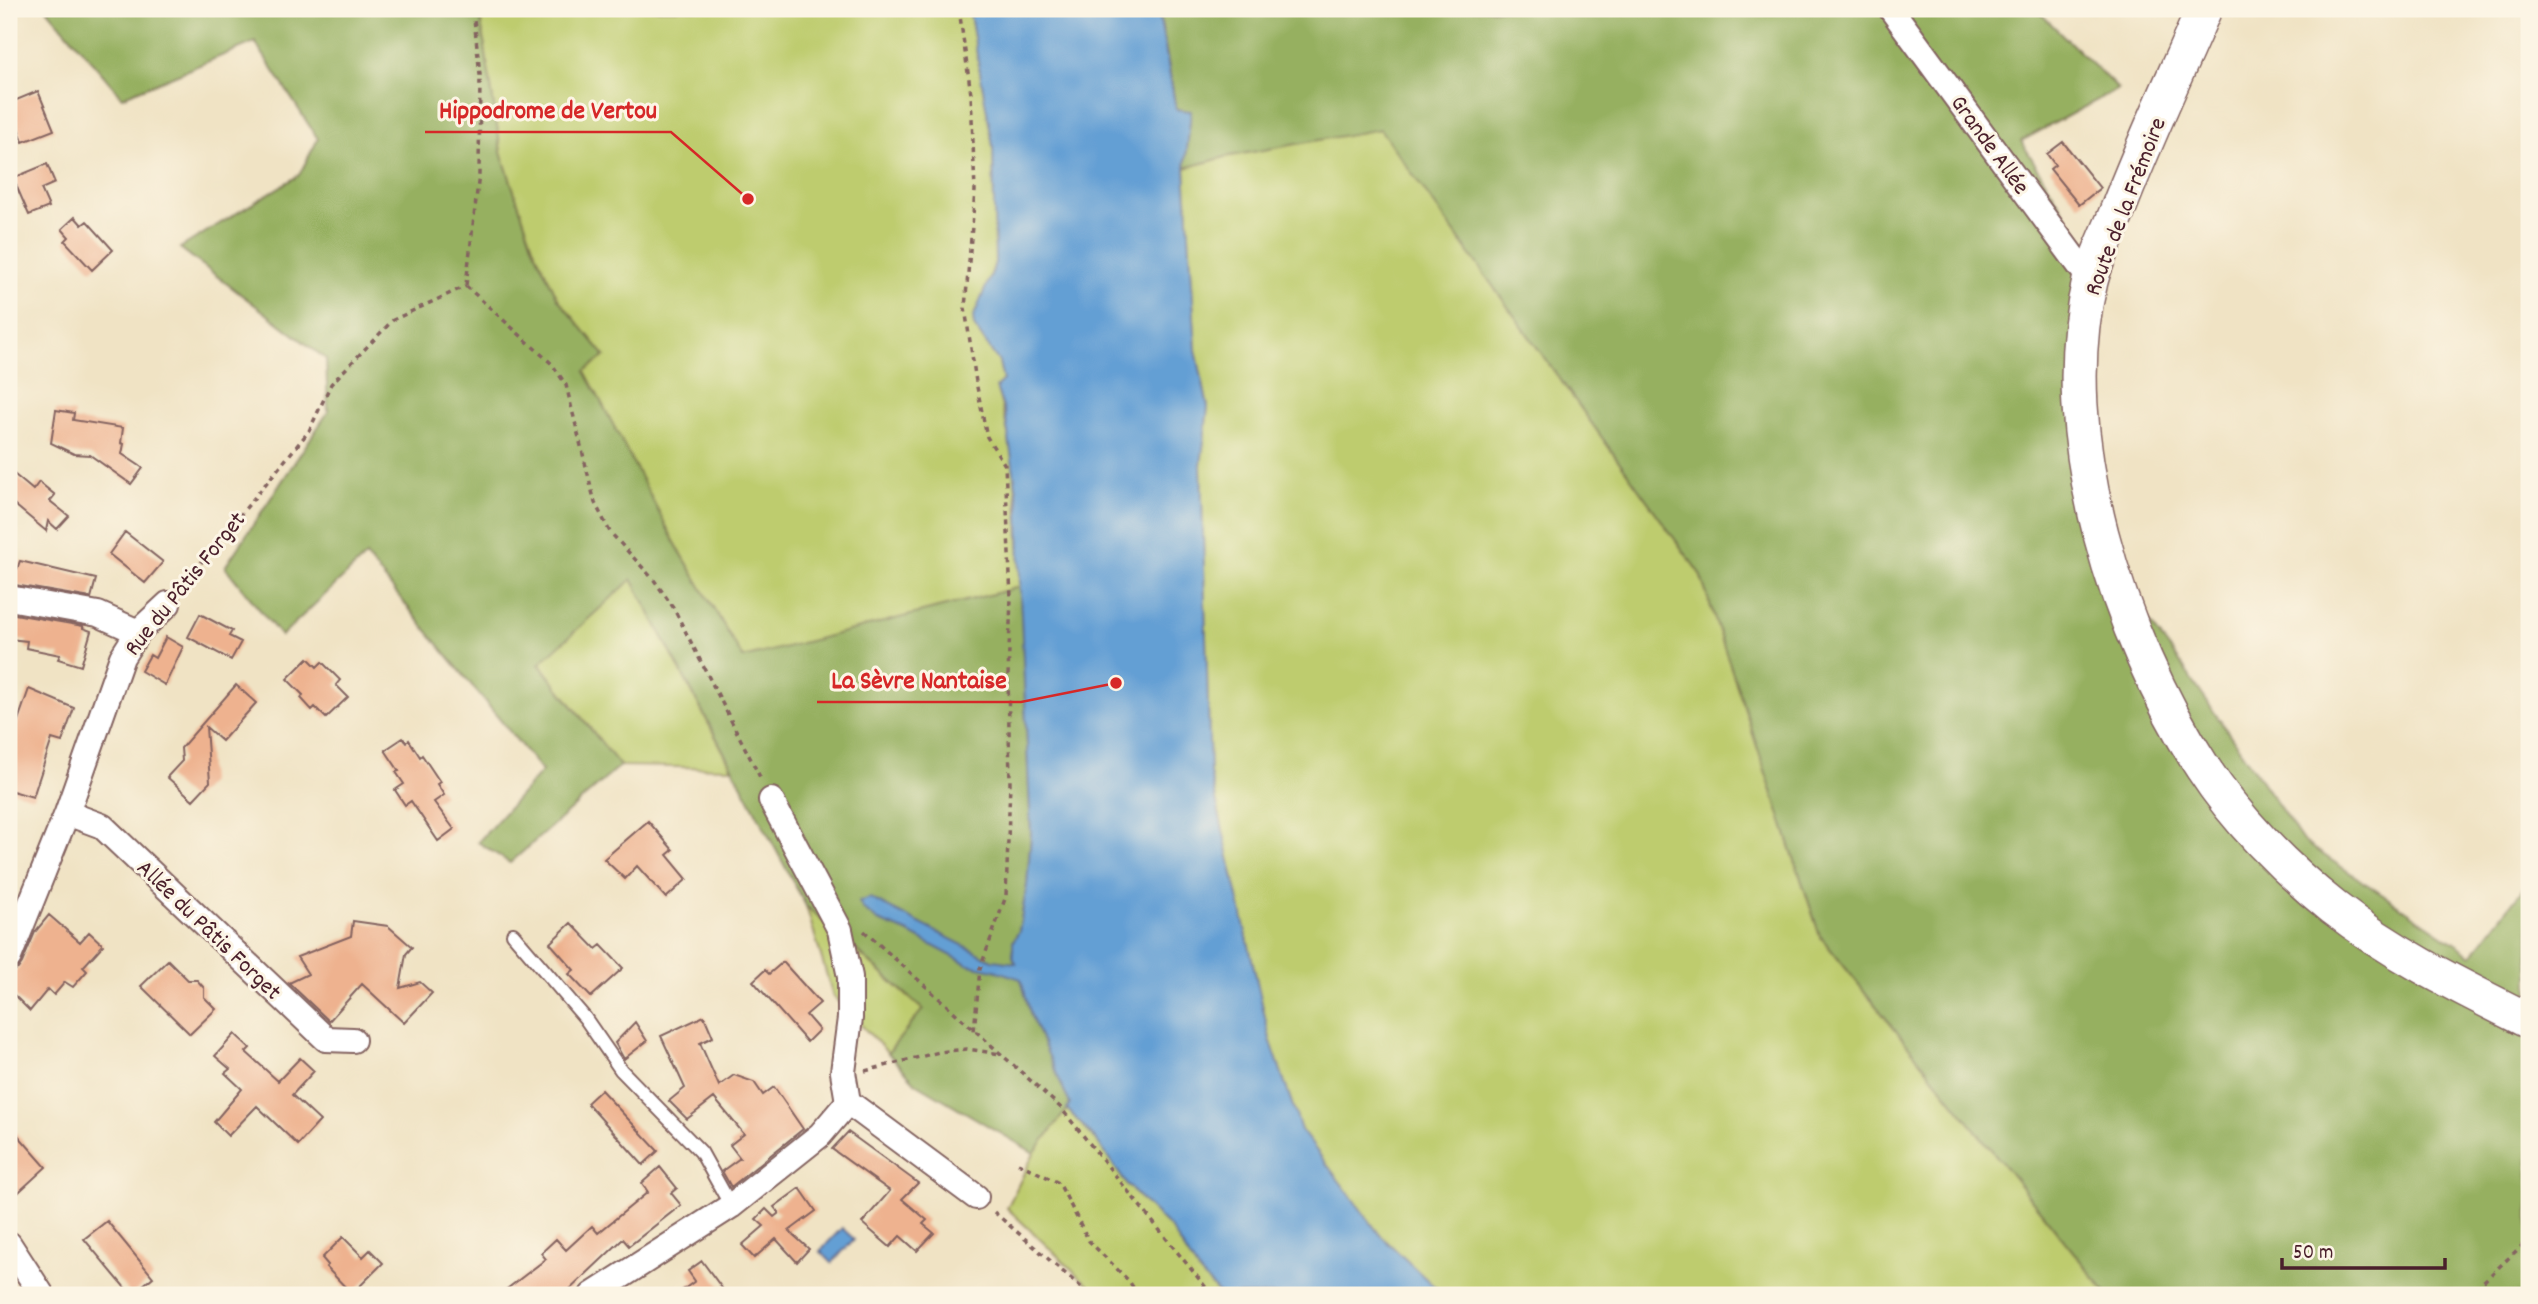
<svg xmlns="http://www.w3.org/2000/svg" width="2538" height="1304" font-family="Dekko,sans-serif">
	<rect width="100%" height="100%" fill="#fcf5e5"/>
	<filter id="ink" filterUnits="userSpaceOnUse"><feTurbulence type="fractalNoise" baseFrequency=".0143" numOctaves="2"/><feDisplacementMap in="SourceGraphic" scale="14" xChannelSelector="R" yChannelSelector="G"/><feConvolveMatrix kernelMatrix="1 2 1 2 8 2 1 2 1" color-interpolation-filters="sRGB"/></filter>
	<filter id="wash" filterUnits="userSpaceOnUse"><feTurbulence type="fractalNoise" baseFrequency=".00686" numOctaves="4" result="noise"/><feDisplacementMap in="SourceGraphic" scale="28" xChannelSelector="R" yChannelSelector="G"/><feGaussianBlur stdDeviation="1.57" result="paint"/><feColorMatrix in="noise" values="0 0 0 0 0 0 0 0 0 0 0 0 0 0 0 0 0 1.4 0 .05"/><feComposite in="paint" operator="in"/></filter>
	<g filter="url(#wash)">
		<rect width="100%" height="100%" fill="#f0e3c4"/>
		<path fill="#becc6e" stroke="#84764c" stroke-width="2" d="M479,9H969L993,146L995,262L974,326L999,362L1003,380L996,387C1017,452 1019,519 1020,587L743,659L674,541L584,370L605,356L558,299L533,247L501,152Z
			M1380,128L1700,574L1820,936L2108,1295H1443L1380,1235L1301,1130L1270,1039L1210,773L1201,465L1208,407L1196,350L1185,168L1225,157Z
			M632,579L732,768L620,766L539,663Z
			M806,906L923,1010L888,1053L833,996Z
			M1067,1109L1097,1141L1127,1185L1171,1229L1198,1271L1220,1295H1099L1007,1208L1034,1153Z"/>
		<path fill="#96b061" stroke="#706846" stroke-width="2" d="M47,9H479L501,152L533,247L558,299L605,356L585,371L674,541L743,658L1020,587L1031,834L1027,885L1019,931L1013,942L1017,964L1031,1016L1071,1104L1034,1153L916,1083L888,1053L923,1009L806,906L632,579L539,664L620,766L510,863L478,842L542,771L366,556L281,636L225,567L328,412L326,359L180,248L299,175L318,139L255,42L122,97Z
			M1159,9H2036L2118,89L2021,141L2081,239L2114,272L2092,342L2097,459L2134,602L2179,661L2303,841L2472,955L2529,881V1295H2108L1820,936L1700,574L1380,129L1225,157L1185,168L1191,111L1176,109Z"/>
		<path fill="#649fd4" stroke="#575f80" stroke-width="2" d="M969,9H1158L1176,109L1191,111L1185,168L1196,350L1208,407L1201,465L1210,773L1270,1039L1301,1130L1380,1235L1443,1295H1220L1198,1271L1171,1229L1127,1185L1097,1141L1067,1109L1070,1104L1031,1016L1021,979L994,970L969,965L907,932L878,921L863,909L859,902L870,898L992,960L1016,963L1013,957V942L1019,931L1027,885L1031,834L1020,594L1019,506L1005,413L996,387L1003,380L999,362L974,326L973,318L993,270L995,262L993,146Z
			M842,1228L854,1239L832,1263L820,1251Z"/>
		<g id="blocks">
			<path fill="#eeb28f" d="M38,91L54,130L23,142L9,103Z
				M2063,142L2100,188L2079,205L2050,169L2055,165L2047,154Z
				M47,164L55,183L41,189L49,207L29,215L13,178Z
				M75,217L82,225L87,221L113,250L92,270L65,241L69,237L62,229Z
				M56,410L74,413L73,420L123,428L121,443L124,444L122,454L143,468L131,484L90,455L74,454L51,443Z
				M9,470L33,490L39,482L55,495L50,501L69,516L57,529L48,521L46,531L9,500Z
				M125,532L163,562L145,583L109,554Z
				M20,561L96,579L91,598L9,584V568L17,569Z
				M9,613L83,626V628L91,631L81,666L58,659L60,655L26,648L27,641L9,639Z
				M200,614L232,631L229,636L241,642L231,660L188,637Z
				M166,637L183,647L165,685L141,671L150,655L155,658Z
				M308,658L317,667L322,662L340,680L336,685L348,697L326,718L315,707L312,710L301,698L303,695L287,679Z
				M236,685L256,703L222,741L206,727L210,782L193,800L167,777L182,761L181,748Z
				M29,689L74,708L62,742L52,739L33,797L9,790V724L16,726Z
				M403,738L406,742L409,740L420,757L422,755L440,782L437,784L444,795L434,802L454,829L438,841L411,801L405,805L395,790L404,784L396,772L399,771L385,750Z
				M648,821L673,850L667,855L687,879L666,898L637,866L625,879L604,859Z
				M49,915L80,942L89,932L103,945L83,967L87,971L73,987L65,982L54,995L48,989L30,1011L9,990V972L18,969L22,963L35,932Z
				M353,921L388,926L412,947L406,954L400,988L420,982L432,993L404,1023L362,984L329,1021L289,983L308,974L297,957L351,936Z
				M571,923L596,949L601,945L623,968L591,997L569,974L574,970L550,943Z
				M168,960L188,980H197L204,988V997L216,1009L190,1034L141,986Z
				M783,962L820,1003L806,1015L819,1030L807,1042L753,981L765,970L769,974Z
				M704,1016L713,1037L700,1043L719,1086L734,1075L754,1082L763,1095L774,1087L803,1129L731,1187L722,1171L740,1158L730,1145L744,1134L714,1098L687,1119L669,1101L685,1088L661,1036Z
				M635,1022L647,1041L624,1059L615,1043Z
				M235,1034L250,1048L246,1052L278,1081L300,1058L314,1071L292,1095L320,1121L298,1145L257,1106L228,1136L214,1122L242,1089L225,1073L230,1069L215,1056Z
				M601,1090L658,1151L643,1165L587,1103Z
				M9,1125L46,1167L9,1201Z
				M848,1132L918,1183L902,1199L927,1220L923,1224L934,1233L917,1251L900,1236L890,1247L862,1223L890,1191L832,1149Z
				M660,1167L677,1188L671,1193L681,1205L629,1246L623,1239L564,1295H499L546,1259L541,1253L556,1239L566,1250L592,1226L598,1233L648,1192L642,1183Z
				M800,1188L816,1211L789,1231L809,1249L797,1262L776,1239L754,1258L742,1245L764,1226L756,1219L766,1209L774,1217L779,1213L774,1207Z
				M107,1221L153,1277L131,1295L84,1239Z
				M343,1237L363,1257L370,1250L383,1263L352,1294L326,1267L328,1265L322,1258Z
				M702,1261L727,1295H676L695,1281L688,1271Z"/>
		</g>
	</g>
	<g filter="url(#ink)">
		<use href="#blocks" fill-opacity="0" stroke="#846461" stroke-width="2"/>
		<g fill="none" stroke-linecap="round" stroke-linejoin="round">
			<defs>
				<path id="lane" d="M513,934L585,1018L621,1070L701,1152L731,1206"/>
				<path id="street" d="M1891,9L2090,280
					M9,598L98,614L138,632
					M771,800L840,930L850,977V1018L843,1072L848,1102L976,1197
					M67,813L102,826L326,1039L353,1040
					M9,957L67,813L122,657L138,632L168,604
					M9,1244L42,1295
					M592,1295L731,1206L820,1135L848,1102"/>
				<path id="secondary" d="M2204,9C2175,76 2143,144 2117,212C2108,235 2096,258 2090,281C2052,434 2119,639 2203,768C2236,819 2284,868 2333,907C2393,954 2461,987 2529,1021"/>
			</defs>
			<use href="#lane" stroke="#846461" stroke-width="16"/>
			<use href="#street" stroke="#846461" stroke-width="28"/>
			<use href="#secondary" stroke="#846461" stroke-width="38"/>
			<path stroke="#846461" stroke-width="3.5" stroke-dasharray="5 5" stroke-linecap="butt" d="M959,9L971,94L975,191L965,308L976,382L987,437L1005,465L1011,598L1008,676L1010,783L1006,896L980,969L974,1031
				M466,285L479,174L480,75L473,9
				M466,286L552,364L566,385L595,503L610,532L654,580L673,607L762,781
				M182,586L309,431L331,384L393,320L466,286
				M864,931L1060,1107L1212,1295
				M865,1071L939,1052L967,1049L1001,1054
				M1018,1163L1059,1183L1089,1241L1129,1281L1138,1295
				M994,1212L1090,1295
				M2469,1295L2529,1239"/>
			<use href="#lane" stroke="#fff" stroke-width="12"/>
			<use href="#street" stroke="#fff" stroke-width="24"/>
			<use href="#secondary" stroke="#fff" stroke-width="35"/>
		</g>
	</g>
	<g text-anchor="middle" stroke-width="6" stroke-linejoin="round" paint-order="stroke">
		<g font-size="24" fill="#4a1f2b" stroke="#fcf5e5">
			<text transform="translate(1991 144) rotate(54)" y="8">Grande Allée</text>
			<text transform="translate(2124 206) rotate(-69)" y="8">Route de la Frémoire</text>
			<text transform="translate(184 583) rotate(-51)" y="8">Rue du Pâtis Forget</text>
			<text transform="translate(210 929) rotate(44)" y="8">Allée du Pâtis Forget</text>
		</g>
	</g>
	<path fill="none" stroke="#d62828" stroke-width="2.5" d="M748 199L671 132H425M1116 683L1021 702H817"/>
	<g fill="#d62828" stroke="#fcf5e5" stroke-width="2.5">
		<circle cx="748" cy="199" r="7"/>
		<circle cx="1116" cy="683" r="7"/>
	</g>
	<g font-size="26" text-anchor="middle" font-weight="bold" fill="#d62828" stroke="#fcf5e5" stroke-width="6" stroke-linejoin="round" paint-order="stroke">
		<text x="548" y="118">Hippodrome de Vertou</text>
		<text x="919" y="688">La Sèvre Nantaise</text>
	</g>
	<rect width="2538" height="1304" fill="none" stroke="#fcf5e5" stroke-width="35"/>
	<path d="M2282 1258v10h163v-10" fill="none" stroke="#4a1f2b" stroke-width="3.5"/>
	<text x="2293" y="1258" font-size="21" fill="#4a1f2b" stroke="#fcf5e5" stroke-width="5" paint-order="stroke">50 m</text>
</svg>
